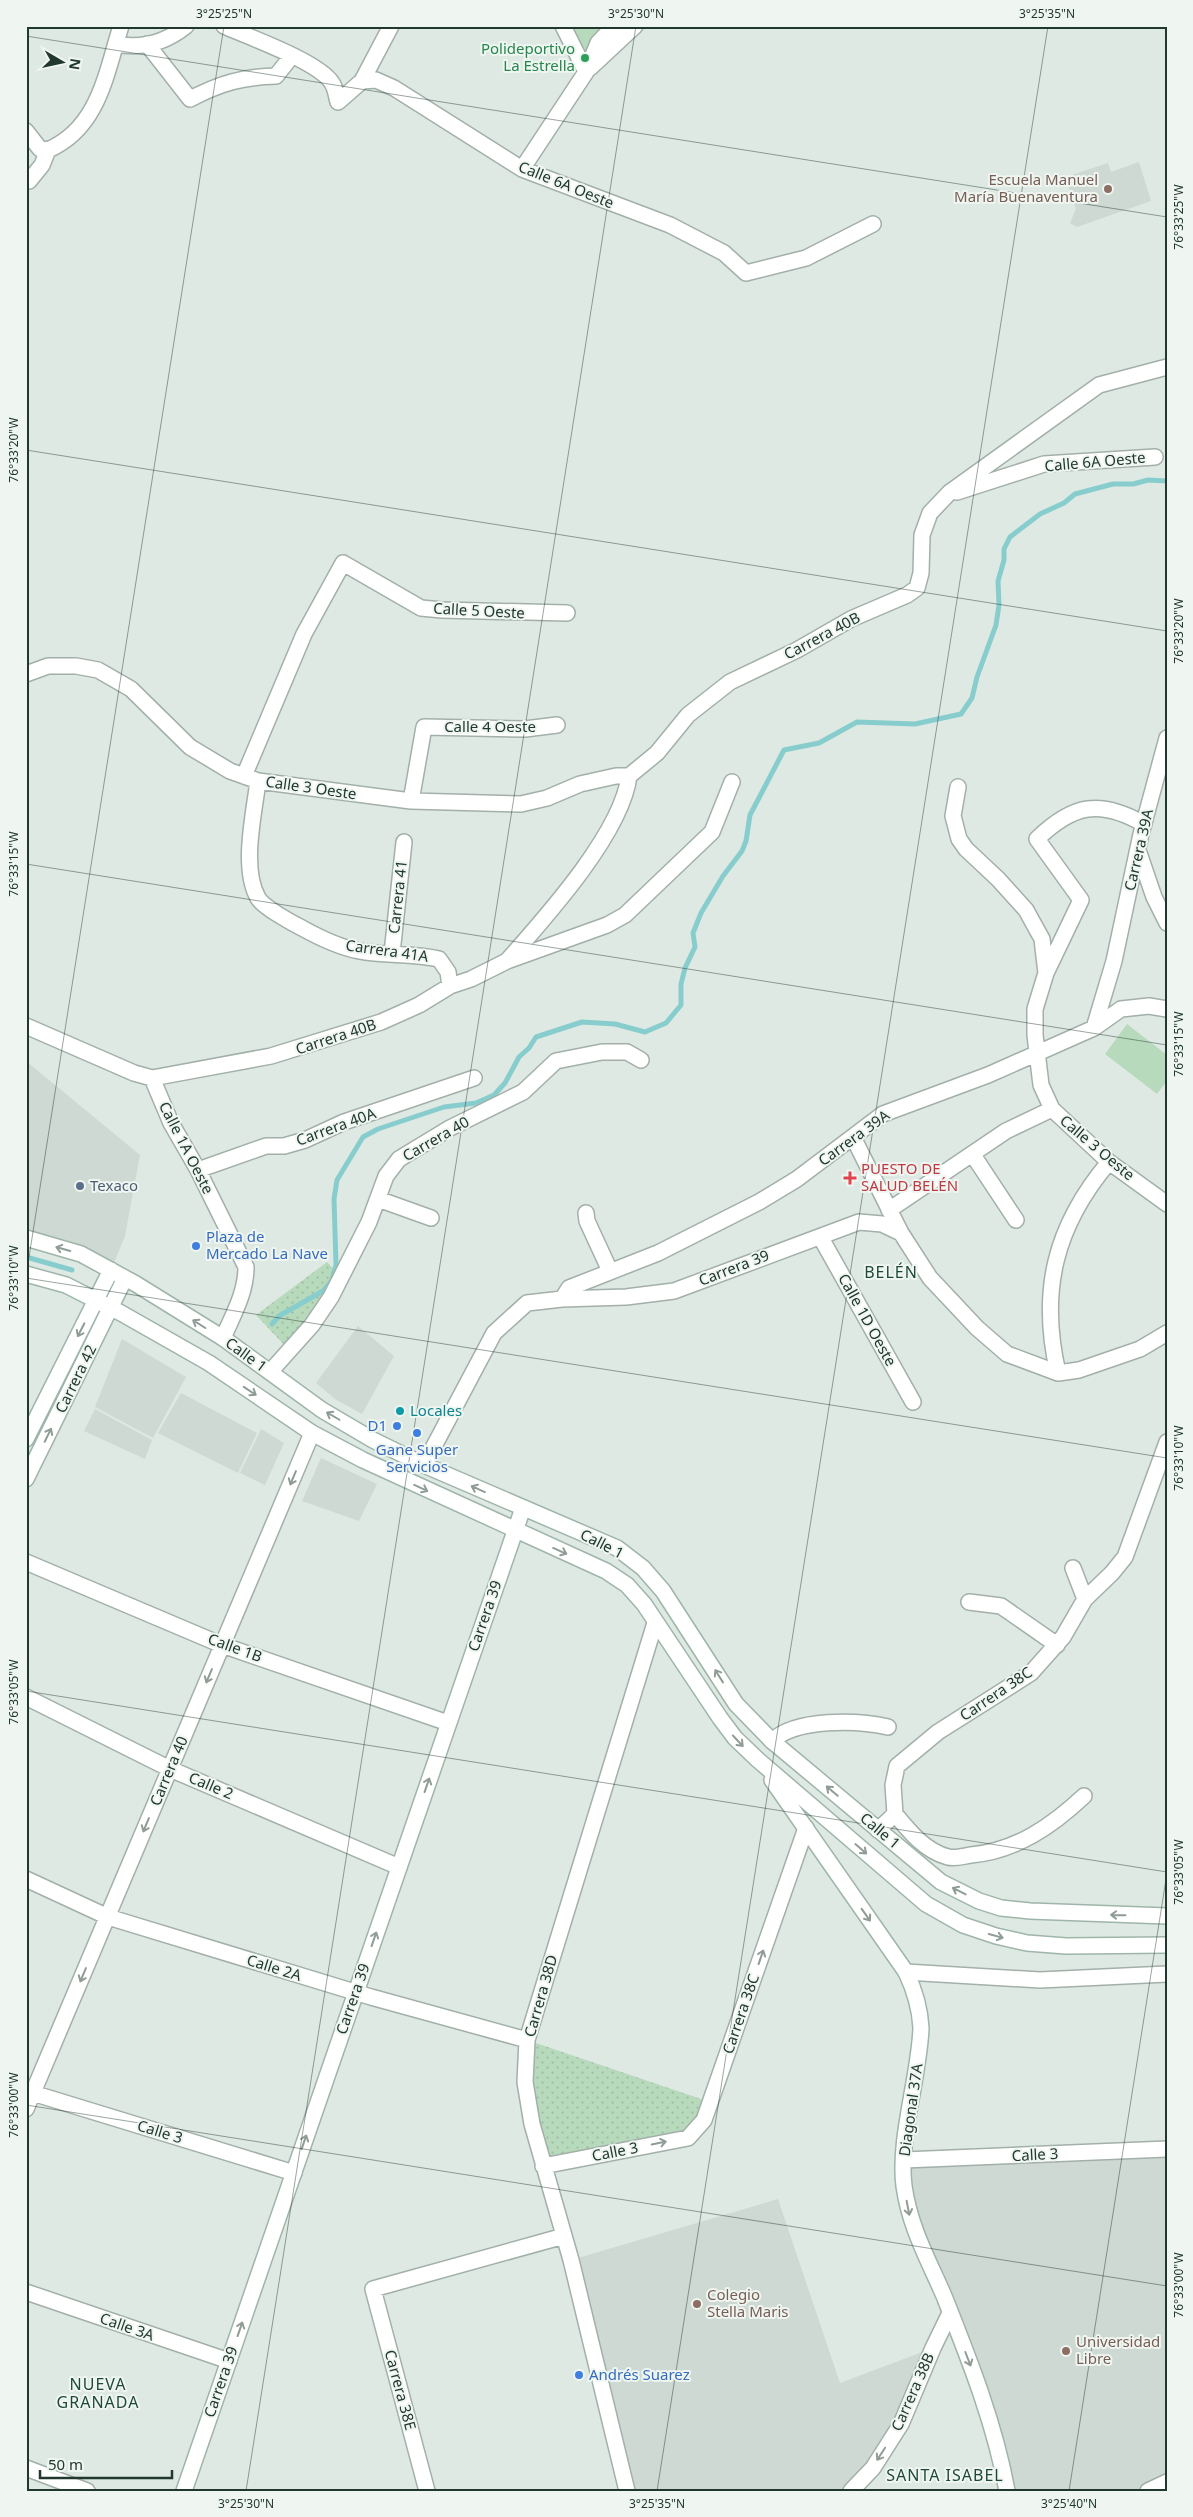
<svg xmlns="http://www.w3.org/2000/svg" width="1193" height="2517" font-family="'Noto Sans',sans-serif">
	<defs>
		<pattern id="park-dots" width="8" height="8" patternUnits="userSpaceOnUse" patternTransform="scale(1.25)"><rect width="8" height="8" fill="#b8dabc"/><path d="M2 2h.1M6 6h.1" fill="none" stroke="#9ebca2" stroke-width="1.8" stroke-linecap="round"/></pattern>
	</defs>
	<rect width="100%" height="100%" fill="#dfe9e3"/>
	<path fill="#cdd9d2" d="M1139,162L1151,201L1077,227L1070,223L1076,209L1065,177L1108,163L1111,172Z
		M26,1061L140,1155L125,1236L111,1270L26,1238Z
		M358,1326L394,1356L362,1414L335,1399L316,1383Z
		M122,1339L186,1377L153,1438L95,1407Z
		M181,1393L257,1433L238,1473L158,1433Z
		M95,1409L152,1440L145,1459L84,1431Z
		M261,1429L284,1443L265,1485L240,1473Z
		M321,1458L377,1484L359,1521L302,1501Z
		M1167,2149V2482L1148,2491H1007L1001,2460L912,2227L904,2160Z
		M778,2199L840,2383L933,2348L901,2424L851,2491H627L571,2260Z"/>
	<path fill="url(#park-dots)" d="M327,1262L340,1275L287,1348L256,1315Z
		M527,2040L710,2102L688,2138L543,2166Z"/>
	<path fill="#b8dabc" d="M563,26H614L586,72Z
		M1127,1024L1167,1055V1081L1157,1094L1105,1054Z"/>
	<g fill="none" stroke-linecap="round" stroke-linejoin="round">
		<path stroke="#88cdcd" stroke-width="5" d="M26,1257L72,1270
			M272,1324L279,1316L323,1291L332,1280L336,1265L334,1199L337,1180L363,1137L378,1129L444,1107L476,1103L494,1095L505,1083L519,1057L529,1048L536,1037L582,1022L615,1024L645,1032L666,1023L681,1005V984L685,968L695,947L693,933L701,913L723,876L742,851L746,841L750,815L784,750L819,743L857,722L915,724L961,714L972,698L977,677L996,625L999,605L998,581L1004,560V549L1010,537L1040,514L1064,503L1075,494L1113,484H1133L1148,480L1167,481"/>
		<defs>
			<path id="street" d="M224,26C249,37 319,62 332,83C336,89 336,96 338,102L362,81L391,26
				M563,26L586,72
				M116,44C142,49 165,43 186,26
				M147,44L190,99C221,83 242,77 276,76L291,57
				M590,68L635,26
				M362,81L376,80L394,88L522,169L670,225L724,253L746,273L806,258L873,224
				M26,131L40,149L48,150
				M522,169L586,72L598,43L614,26
				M29,181L42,165L48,150C99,128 106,73 121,26
				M957,492L1044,464L1155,457
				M26,674L48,666H76L98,670L131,689L190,747L230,771L258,781L411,801L521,804L547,798L580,784L616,776H629
				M244,776L304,634L343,563L421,608L442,610L567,613
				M258,781C254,814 241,868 258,898C263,907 292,923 302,928C320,938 338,947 359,951C385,956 412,953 439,959L448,972L450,986
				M958,787L953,816L959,839L966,849L998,879L1026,910L1042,939L1046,973L1035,1009V1035L1041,1085L1052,1109L1109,1162L1167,1204
				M411,801L424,727L525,729L557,725
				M1139,853L1154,897L1167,923
				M392,953L404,842
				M507,961C545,918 622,833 629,776L657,753L688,715L730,682L797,650L851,619L907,595L917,588L921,573L922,535L930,513L950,492L1099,385L1167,367
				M1046,973L1081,900L1037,839C1073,804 1100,799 1144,824
				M26,1026L134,1073L152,1078L271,1056L381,1022L419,1005L450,986L471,979L507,961L607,925L625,915L712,832L732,782
				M1094,1028L1114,961L1141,834L1167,738
				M152,1078L171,1123L198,1170L246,1267C246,1293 233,1315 223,1338
				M853,1137L901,1233L930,1278L977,1328L1007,1354L1058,1373L1079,1370L1140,1349L1167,1333
				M973,1155L1016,1220
				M198,1170L266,1146H284L305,1140L344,1122L474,1078
				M378,1199L431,1218
				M889,1210L1006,1131L1052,1109
				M586,1213L587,1221L610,1271
				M821,1238L913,1402
				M562,1299L626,1297L674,1291L859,1222L882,1224L901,1233
				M270,1372L312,1325L331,1297L369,1222L386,1176L399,1159L450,1128L523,1092L556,1061L602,1052H627L641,1060
				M1058,1373C1039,1291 1055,1226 1109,1162
				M424,1465L494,1333L527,1303L562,1299L569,1288L658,1253L759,1202L797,1179L883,1114L988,1075L1094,1028L1121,1009L1149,1006L1167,1009
				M26,1562L222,1645L448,1723
				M1073,1568L1085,1599
				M969,1602L1001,1606L1057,1645
				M26,1697L170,1769L399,1867
				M772,1741C796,1718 858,1720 888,1727
				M895,1814C909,1831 925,1851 948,1857C955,1859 964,1856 971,1855C1016,1851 1052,1826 1084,1796
				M878,1830L895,1814L893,1785L897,1766L938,1732L1031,1673L1063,1637L1085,1599L1112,1573L1125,1557L1167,1442
				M26,1879L108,1917L371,1997L527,2040
				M906,1972L1040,1980L1167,1974
				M26,2091L294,2173
				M26,2109L312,1433
				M904,2160L1167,2149
				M543,2166L688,2138L704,2120L806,1828
				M26,2292L229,2361
				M26,2468L87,2491
				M427,2491L373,2289L564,2236
				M627,2491L571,2260L532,2124L525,2082L527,2040L655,1623
				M851,2491L873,2468L901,2424L933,2348L950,2313
				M1148,2491L1167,2482"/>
			<path id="secondary" d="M26,1238L81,1254L136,1284L223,1338L322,1410L373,1440L424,1465L617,1548L643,1568L663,1591L736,1704L772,1741L941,1882L979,1901L1001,1908L1030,1911L1167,1916
				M26,1274L66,1285L121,1313L209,1363L312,1433L363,1460L606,1571L627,1585L644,1604L720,1718L735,1738L758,1760L926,1904L963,1925L996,1936L1027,1943L1066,1946L1167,1945
				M26,1439L111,1270
				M26,1479L125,1278
				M772,1780L906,1972C915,1991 920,2008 921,2028C919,2078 898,2139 904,2186C910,2228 928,2259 944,2296C969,2359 995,2424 1007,2491
				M184,2491L523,1508"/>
		</defs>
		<use href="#street" stroke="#a2b0a9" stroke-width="18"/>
		<use href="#secondary" stroke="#9eb5a9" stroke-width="18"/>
		<use href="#street" stroke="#fff" stroke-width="15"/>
		<use href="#secondary" stroke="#fff" stroke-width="15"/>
	</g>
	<defs><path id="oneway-shaft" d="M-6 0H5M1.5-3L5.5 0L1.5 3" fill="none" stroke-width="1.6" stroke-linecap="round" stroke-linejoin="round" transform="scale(1.25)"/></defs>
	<g stroke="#909c96">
		<use href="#oneway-shaft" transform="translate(63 1249) rotate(-164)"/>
		<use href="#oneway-shaft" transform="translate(199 1324) rotate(-148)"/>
		<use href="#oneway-shaft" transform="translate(81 1330) rotate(117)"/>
		<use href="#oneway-shaft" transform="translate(250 1391) rotate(34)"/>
		<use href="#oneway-shaft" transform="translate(333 1416) rotate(-150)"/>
		<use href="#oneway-shaft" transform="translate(48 1435) rotate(-64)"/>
		<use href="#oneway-shaft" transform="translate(293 1478) rotate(113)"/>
		<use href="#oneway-shaft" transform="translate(421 1488) rotate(25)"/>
		<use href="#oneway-shaft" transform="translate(478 1489) rotate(-156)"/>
		<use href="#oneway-shaft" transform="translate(560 1551) rotate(24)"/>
		<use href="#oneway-shaft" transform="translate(209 1676) rotate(113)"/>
		<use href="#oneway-shaft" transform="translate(719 1676) rotate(-122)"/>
		<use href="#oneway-shaft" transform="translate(738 1741) rotate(47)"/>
		<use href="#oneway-shaft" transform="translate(427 1785) rotate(-71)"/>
		<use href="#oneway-shaft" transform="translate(832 1791) rotate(-140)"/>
		<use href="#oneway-shaft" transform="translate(146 1825) rotate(113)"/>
		<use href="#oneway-shaft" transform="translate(861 1849) rotate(41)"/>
		<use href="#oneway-shaft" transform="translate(959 1891) rotate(-153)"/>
		<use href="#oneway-shaft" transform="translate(866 1915) rotate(55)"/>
		<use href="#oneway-shaft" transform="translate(1118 1915) rotate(-179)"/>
		<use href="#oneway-shaft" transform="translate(996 1936) rotate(15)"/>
		<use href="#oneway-shaft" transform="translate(374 1939) rotate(-71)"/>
		<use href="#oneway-shaft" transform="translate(761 1957) rotate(-71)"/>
		<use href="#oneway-shaft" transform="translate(83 1975) rotate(113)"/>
		<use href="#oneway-shaft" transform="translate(304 2142) rotate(-71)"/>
		<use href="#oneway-shaft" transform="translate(659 2143) rotate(-11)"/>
		<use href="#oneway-shaft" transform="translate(908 2208) rotate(79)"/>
		<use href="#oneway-shaft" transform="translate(240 2329) rotate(-71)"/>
		<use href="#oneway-shaft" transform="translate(968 2359) rotate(69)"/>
		<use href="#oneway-shaft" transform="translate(881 2454) rotate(123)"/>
	</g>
	<path fill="none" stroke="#21382e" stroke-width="1" stroke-opacity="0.45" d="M26,36L1167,217M26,450L1167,631M26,864L1167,1045M26,1276L224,26M26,1278L1167,1458M26,1691L1167,1872M26,2105L1167,2286M246,2491L636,26M657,2491L1048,26M1069,2491L1167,1873"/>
	<circle fill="#2e9e5b" stroke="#eff6f1" stroke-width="2" cx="585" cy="58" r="5"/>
	<g fill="#8d6e63" stroke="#eff6f1" stroke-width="2">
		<circle cx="1108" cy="189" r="5"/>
		<circle cx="697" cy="2304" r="5"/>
		<circle cx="1066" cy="2351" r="5"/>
	</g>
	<path fill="#e0444e" stroke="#eff6f1" stroke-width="2" d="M847.5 1170.5h5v5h5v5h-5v5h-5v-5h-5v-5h5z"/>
	<circle fill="#5c6f8a" stroke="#eff6f1" stroke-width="2" cx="80" cy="1186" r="5"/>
	<g fill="#3f7fe0" stroke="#eff6f1" stroke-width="2">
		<circle cx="196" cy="1246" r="5"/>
		<circle cx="397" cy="1426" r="5"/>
		<circle cx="417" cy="1433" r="5"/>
		<circle cx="579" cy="2375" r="5"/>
	</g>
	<circle fill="#0f9aa8" stroke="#eff6f1" stroke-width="2" cx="400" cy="1411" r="5"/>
	<g text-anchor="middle" stroke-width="4" stroke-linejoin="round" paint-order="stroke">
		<g font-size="15" fill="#27864d" stroke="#eff6f1" text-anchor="end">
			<text x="575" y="54">Polideportivo<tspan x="575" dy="17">La Estrella</tspan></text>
		</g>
		<g font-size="15" fill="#785e54" stroke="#eff6f1" text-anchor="start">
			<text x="1098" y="185" text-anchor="end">Escuela Manuel<tspan x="1098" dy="17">María Buenaventura</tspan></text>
			<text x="707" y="2300">Colegio<tspan x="707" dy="17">Stella Maris</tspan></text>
			<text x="1076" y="2347">Universidad<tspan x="1076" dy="17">Libre</tspan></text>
		</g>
		<g font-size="15" fill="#21382e" stroke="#eff6f1">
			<text transform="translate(566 185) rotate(22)" y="5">Calle 6A Oeste</text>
			<text transform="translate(1095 462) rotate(-5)" y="5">Calle 6A Oeste</text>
			<text transform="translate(479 611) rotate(3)" y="5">Calle 5 Oeste</text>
			<text transform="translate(822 636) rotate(-28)" y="5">Carrera 40B</text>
			<text x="490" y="732">Calle 4 Oeste</text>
			<text transform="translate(311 788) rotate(8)" y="5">Calle 3 Oeste</text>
			<text transform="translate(1139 850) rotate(-77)" y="5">Carrera 39A</text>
			<text transform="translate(398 897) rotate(-84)" y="5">Carrera 41</text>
			<text transform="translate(387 951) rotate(8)" y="5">Carrera 41A</text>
			<text transform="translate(336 1037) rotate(-18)" y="5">Carrera 40B</text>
			<text transform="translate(336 1127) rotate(-20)" y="5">Carrera 40A</text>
			<text transform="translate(854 1138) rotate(-36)" y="5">Carrera 39A</text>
			<text transform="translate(436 1139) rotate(-30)" y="5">Carrera 40</text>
			<text transform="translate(186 1148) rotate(63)" y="5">Calle 1A Oeste</text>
			<text transform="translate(1097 1148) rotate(40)" y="5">Calle 3 Oeste</text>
			<text transform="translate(734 1268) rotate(-21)" y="5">Carrera 39</text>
			<text transform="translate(867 1320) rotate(61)" y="5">Calle 1D Oeste</text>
			<text transform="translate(246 1355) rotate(36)" y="5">Calle 1</text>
			<text transform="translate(76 1379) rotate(-64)" y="5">Carrera 42</text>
			<text transform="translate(602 1544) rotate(27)" y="5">Calle 1</text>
			<text transform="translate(485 1616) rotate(-71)" y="5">Carrera 39</text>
			<text transform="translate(235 1648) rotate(20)" y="5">Calle 1B</text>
			<text transform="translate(996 1694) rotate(-34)" y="5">Carrera 38C</text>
			<text transform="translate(169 1771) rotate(-67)" y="5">Carrera 40</text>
			<text transform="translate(211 1786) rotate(23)" y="5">Calle 2</text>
			<text transform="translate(880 1831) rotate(40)" y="5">Calle 1</text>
			<text transform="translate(274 1968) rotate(17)" y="5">Calle 2A</text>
			<text transform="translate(541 1996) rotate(-74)" y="5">Carrera 38D</text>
			<text transform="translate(353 1999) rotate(-71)" y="5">Carrera 39</text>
			<text transform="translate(741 2014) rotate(-71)" y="5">Carrera 38C</text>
			<text transform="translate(911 2110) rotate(-82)" y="5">Diagonal 37A</text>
			<text transform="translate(160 2132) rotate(17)" y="5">Calle 3</text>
			<text transform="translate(615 2152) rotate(-11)" y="5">Calle 3</text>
			<text transform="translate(1035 2155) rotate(-3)" y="5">Calle 3</text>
			<text transform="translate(127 2327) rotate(19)" y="5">Calle 3A</text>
			<text transform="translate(221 2382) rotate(-71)" y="5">Carrera 39</text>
			<text transform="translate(400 2390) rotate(75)" y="5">Carrera 38E</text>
			<text transform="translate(913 2392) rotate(-66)" y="5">Carrera 38B</text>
		</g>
		<g font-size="15" fill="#be3a42" stroke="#eff6f1" text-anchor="start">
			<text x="861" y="1174">PUESTO DE<tspan x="861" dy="17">SALUD BELÉN</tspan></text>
		</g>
		<g font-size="15" fill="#4e5e75" stroke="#eff6f1" text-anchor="start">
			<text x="90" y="1191">Texaco</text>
		</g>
		<g font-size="15" fill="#366cbe" stroke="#eff6f1" text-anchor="start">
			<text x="206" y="1242">Plaza de<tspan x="206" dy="17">Mercado La Nave</tspan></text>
			<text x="387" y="1431" text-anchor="end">D1</text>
			<text x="417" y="1455" text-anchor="middle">Gane Super<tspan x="417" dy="17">Servicios</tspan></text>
			<text x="589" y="2380">Andrés Suarez</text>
		</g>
		<g font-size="15" fill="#0d838f" stroke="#eff6f1" text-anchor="start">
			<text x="410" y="1416">Locales</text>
		</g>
		<g font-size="16" letter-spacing="1" fill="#1e4938" stroke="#eff6f1">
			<text x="891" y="1278">BELÉN</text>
			<text x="98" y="2390">NUEVA<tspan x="98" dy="18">GRANADA</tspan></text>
			<text x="945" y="2481">SANTA ISABEL</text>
		</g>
	</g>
	<rect width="1193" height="2517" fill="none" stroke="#eff6f1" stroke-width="55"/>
	<g transform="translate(62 62) rotate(99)" stroke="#eff6f1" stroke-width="4" paint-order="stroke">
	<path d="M0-4L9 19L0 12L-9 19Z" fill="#21382e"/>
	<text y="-8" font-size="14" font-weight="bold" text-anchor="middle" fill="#21382e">N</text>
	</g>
	<path d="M40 2470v8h132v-8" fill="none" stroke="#21382e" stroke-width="2.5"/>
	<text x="48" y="2470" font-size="15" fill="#21382e" stroke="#eff6f1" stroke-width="4" paint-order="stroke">50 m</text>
	<rect x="28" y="28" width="1138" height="2462" fill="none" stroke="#21382e" stroke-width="2"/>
	<g font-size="12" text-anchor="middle" fill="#21382e">
		<text x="224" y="18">3°25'25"N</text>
		<text x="636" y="18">3°25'30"N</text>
		<text x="1047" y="18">3°25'35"N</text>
		<text transform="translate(1179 217) rotate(-90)" y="4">76°33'25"W</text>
		<text transform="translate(14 450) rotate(-90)" y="4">76°33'20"W</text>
		<text transform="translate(1179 631) rotate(-90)" y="4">76°33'20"W</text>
		<text transform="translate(14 864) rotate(-90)" y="4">76°33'15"W</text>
		<text transform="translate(1179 1044) rotate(-90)" y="4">76°33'15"W</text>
		<text transform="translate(14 1278) rotate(-90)" y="4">76°33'10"W</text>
		<text transform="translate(1179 1458) rotate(-90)" y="4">76°33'10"W</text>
		<text transform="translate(14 1692) rotate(-90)" y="4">76°33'05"W</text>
		<text transform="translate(1179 1872) rotate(-90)" y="4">76°33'05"W</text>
		<text transform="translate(14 2105) rotate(-90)" y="4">76°33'00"W</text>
		<text transform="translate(1179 2285) rotate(-90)" y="4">76°33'00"W</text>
		<text x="246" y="2508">3°25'30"N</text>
		<text x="657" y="2508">3°25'35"N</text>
		<text x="1069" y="2508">3°25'40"N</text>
	</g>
</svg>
